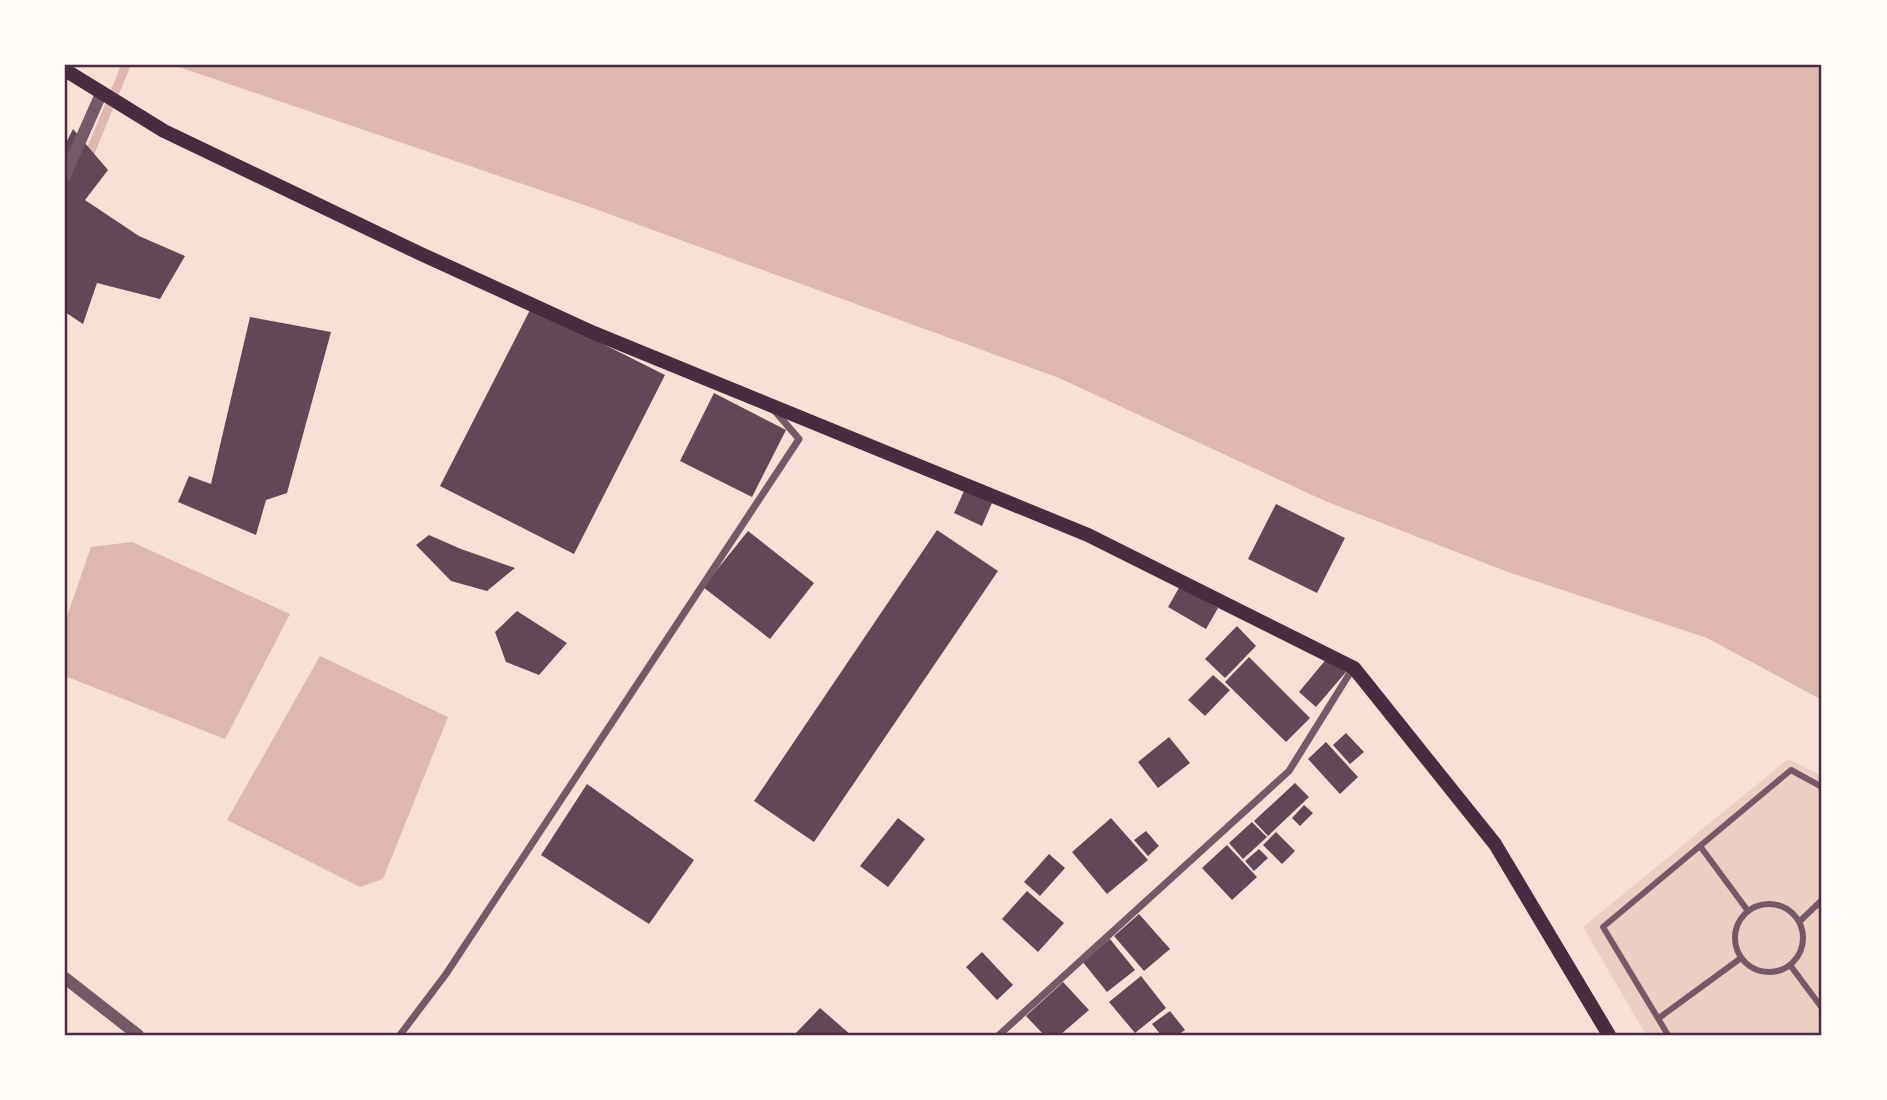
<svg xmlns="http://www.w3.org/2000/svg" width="1887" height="1100" font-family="Georgia,serif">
	<rect width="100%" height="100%" fill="#f7e1d7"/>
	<path fill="#ebcfc5" d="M1788,759L1822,776V1035H1646L1583,927Z"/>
	<path fill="#dcb8b0" d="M173,65H1822V700L1707,638L1508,572L1325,501L1059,378L587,206Z
		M132,542L290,614L225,739L65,676V622L91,547Z
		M320,656L448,717L383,879L360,887L227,820Z"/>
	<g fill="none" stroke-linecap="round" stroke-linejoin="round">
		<path stroke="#dcb8b0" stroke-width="9" d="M87,160L126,65"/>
	</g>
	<path fill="#644757" d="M73,129L108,170L85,200L139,236L185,256L160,299L97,283L83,324L65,312V145Z
		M531,308L665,375L574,554L440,486Z
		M250,317L331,332L287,493L266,500L256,535L178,502L189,476L211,484Z
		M714,393L786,430L752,497L680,461Z
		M964,491L992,503L982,526L954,513Z
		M1276,504L1345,538L1317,593L1248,559Z
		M937,530L998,571L814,842L754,801Z
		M748,531L814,583L770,639L703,587Z
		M429,535L461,549L515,568L487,591L451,581L416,545Z
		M1180,586L1218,608L1206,629L1168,607Z
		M517,611L567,643L539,675L506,662L495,632Z
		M1237,626L1256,646L1225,678L1205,659Z
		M1249,657L1310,718L1286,742L1225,682Z
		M1328,657L1346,672L1316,707L1299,692Z
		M1213,675L1230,690L1205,716L1188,700Z
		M1346,733L1364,752L1350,764L1333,745Z
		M1169,737L1190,763L1158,788L1138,762Z
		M1326,742L1358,777L1340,794L1308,759Z
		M1295,783L1309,797L1268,836L1254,821Z
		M587,784L694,860L649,924L541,855Z
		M1304,805L1313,813L1300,826L1292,818Z
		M898,818L925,839L888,887L860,866Z
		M1111,818L1148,860L1107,894L1072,852Z
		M1252,822L1267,837L1243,859L1229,843Z
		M1146,831L1159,846L1148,856L1134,840Z
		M1276,832L1295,851L1282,864L1263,845Z
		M1227,845L1257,877L1232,900L1202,868Z
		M1259,849L1268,858L1254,871L1245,861Z
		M1049,854L1065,868L1040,896L1024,882Z
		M1027,891L1064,923L1038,952L1002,919Z
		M1139,914L1170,949L1144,971L1114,936Z
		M1110,939L1135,970L1107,992L1082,961Z
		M982,952L1013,985L997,1000L966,967Z
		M1141,976L1166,1008L1135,1033L1109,1002Z
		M1063,982L1089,1010L1060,1035H1044L1026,1016Z
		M820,1008L851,1035H794Z
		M1170,1011L1185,1030L1178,1035H1161L1152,1024Z"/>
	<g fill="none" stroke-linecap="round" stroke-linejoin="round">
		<path stroke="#755966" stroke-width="6" d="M1700,846L1748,911
			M1735 938a34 34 0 1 1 68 0a34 34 0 1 1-68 0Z
			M1799,922L1822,900
			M1790,965L1822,1008
			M1659,1018L1741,958
			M1668,1035L1603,927L1791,770L1822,787"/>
		<path stroke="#755966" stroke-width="7" d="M400,1035L446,974L799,439L774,410
			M999,1035L1289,771L1353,668"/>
		<path stroke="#755966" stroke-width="12" d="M65,175L101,94
			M65,978L138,1035"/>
		<path stroke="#4a2c40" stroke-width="14" d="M65,70L164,131L421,254L594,333L1088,535L1354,668L1495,844L1609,1035"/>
	</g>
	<rect width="1887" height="1100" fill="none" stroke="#fffaf5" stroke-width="133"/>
	<rect x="66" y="66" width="1754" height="968" fill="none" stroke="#4a2c40" stroke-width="2.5"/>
</svg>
